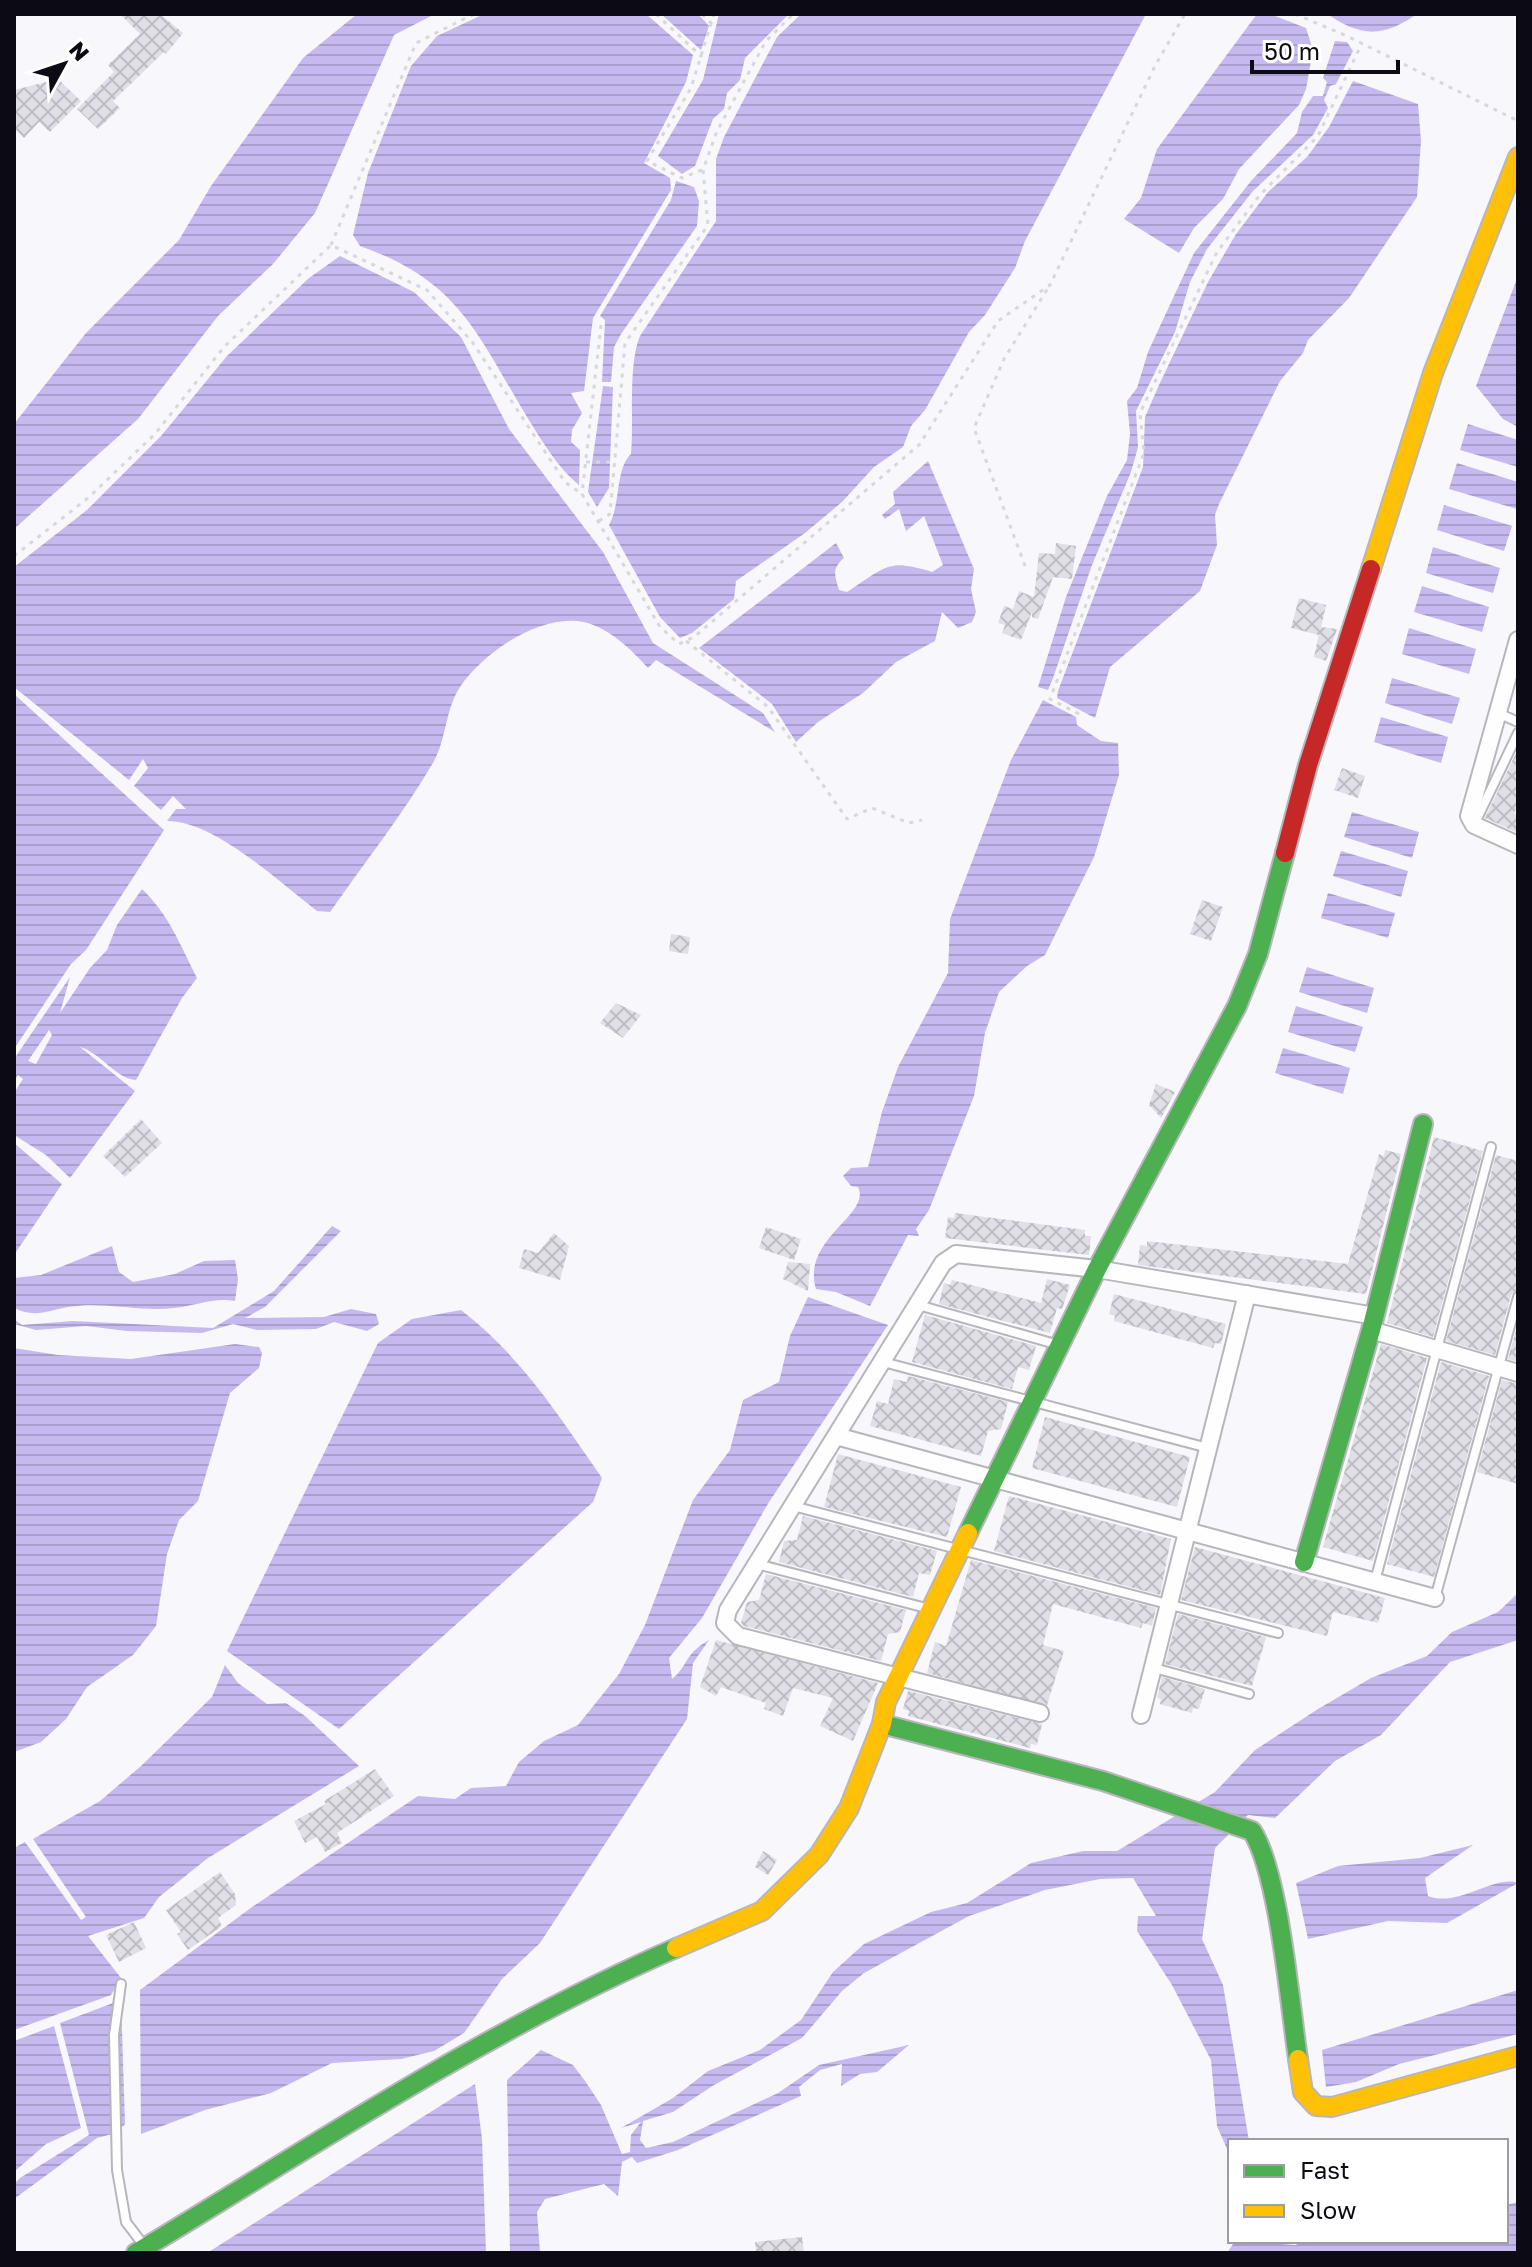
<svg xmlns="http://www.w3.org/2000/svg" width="1532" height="2267" font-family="'Golos Text',sans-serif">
	<defs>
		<pattern id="water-rules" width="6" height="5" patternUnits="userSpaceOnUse" patternTransform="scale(2)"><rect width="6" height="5" fill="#c6b9ef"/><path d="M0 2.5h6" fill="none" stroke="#a99ecc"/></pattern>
		<pattern id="building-cross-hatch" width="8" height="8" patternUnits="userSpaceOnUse" patternTransform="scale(2)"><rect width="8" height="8" fill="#e0dee6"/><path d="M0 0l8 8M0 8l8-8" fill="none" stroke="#bfbdc4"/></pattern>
	</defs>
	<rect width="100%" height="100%" fill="#f7f7fc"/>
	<path fill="url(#water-rules)" fill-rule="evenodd" d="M357,14H435L394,35L315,213L273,264L218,316L138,419L14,529V424L86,333L179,240L211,186L303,58Z
		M484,14H646L693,55L686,82L644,163L670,178L671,190L593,318L584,391L571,393L582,413L572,430L571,442L580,450L579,485C557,467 542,441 527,417C476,332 459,281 360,246L353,235L368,173L411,66L437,36Z
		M661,14H698L709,26L701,50Z
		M719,14H789L745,58L740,80L727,93L724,109L713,119L695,166L682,174L658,156L703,80Z
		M801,14H1146L1025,241L1015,268L985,315L969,332L925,410L911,426L903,447L874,467L842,502L805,533L736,581L734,599L692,633L680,638L660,617L609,525C621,504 615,469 631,454C634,420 628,364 640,336L716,221V159L724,137L777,37Z
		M1257,14H1270L1306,28L1313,50L1306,89L1299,105L1239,169L1223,199L1194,228L1179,253L1124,219L1141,198L1157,149Z
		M1327,14H1417C1382,38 1362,37 1327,14Z
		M1335,41L1347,42L1353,51L1336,84L1330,86L1324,100L1328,108L1313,135L1253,191L1207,249L1190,282L1175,332L1136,411L1138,447L1131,472L1092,565L1053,678L1048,690L1038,687L1066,597L1107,496L1127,460L1130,434L1127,401L1137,388L1148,352L1194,253L1251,181L1297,133L1302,112L1313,96H1323L1327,82L1323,78Z
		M1353,81L1418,104L1421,141L1417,197L1349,298L1308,340L1303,353L1280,381L1219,504L1215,515L1217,545L1200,591L1110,667L1095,718L1057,698L1058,691L1143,467L1145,417L1159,385L1208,282L1236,234L1268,192L1307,157L1329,127Z
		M676,181L694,187L699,201L697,226L621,334L614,347L611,382H602L605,320L600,316L671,200Z
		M340,256L414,292L461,337L509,429L603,552L653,643L763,713L775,732L656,660L648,668C631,649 609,628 584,622C540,613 483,653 460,687C445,710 447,737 434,761C404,813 365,862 330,912L317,911C280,883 214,820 167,821L176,809H186L173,796L161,810L134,786L148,768L143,759L129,780L14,687V567L87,510L161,436L227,356L309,278Z
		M1518,276V427L1503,419L1476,386Z
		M603,386L613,387L609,488L597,507L588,492Z
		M1468,424L1518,440V467L1460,450Z
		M928,461L974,569L971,589L976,612L972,622L958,628L942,612L935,641L896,662L863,693L818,722L796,742L772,704L699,648L836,543L844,558C831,569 835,576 839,590L847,592C885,568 886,558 932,572L943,565L924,516L906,531L899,509L885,519L882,515L895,504L893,492Z
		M1457,463L1518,482L1517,509L1449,489Z
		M1444,505L1512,526L1504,551L1437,530Z
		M1433,547L1500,568L1493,593L1426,573Z
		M1422,586L1489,607L1482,632L1414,612Z
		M1409,628L1476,649L1469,674L1402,654Z
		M1392,678L1460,698L1452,724L1385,703Z
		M14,694L164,830L86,950L71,964L14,1049Z
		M1043,700L1076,717L1077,725L1101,741L1118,743L1119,775L1094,857L1045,955L1027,966L999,992L985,1033L974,1096L929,1210L916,1229L919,1236L908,1235L870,1306L836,1292L816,1289C801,1238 872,1215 858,1187L851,1186L843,1176L851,1168L868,1167L882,1112L898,1067L948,973L950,919L1011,760Z
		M1381,717L1448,737L1441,763L1374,742Z
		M1352,812L1419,832L1412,858L1344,837Z
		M1341,851L1408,871L1401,897L1333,876Z
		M142,889C170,916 180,945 197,978L182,998L136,1080C116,1079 101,1053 80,1047L135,1091L70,1178L46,1155L14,1135V1093L23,1079L18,1075L14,1082V1059L70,977L60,1013L90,968L107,950L117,925ZM49,1030L52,1035L36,1064L28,1061Z
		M1328,893L1395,913L1388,938L1321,918Z
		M1307,967L1374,988L1367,1013L1299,992Z
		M1296,1006L1363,1027L1355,1052L1288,1032Z
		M1283,1048L1350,1068L1343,1094L1275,1073Z
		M14,1143L62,1184L14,1255Z
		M332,1226L341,1231L265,1307L245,1318L324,1317L351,1309L376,1314L379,1324L367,1331L334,1322L316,1329L257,1330L233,1324L202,1333L127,1331L86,1326L36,1330L14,1324V1319L22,1325L73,1321L213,1328L274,1291Z
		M112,1246L119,1272L133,1282L175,1274L204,1261L235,1260L238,1279L235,1301C214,1297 195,1306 174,1308C139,1312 103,1301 68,1307C47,1311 35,1318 14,1308V1278L41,1275Z
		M808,1297L888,1325L769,1502L702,1618L669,1658L672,1679C690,1664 683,1655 709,1640L693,1663L687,1719L540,1943L502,1979L464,2033L434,2051L401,2059L332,2063L271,2093L205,2110L141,2134L140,1990L252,1907L418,1796L455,1799L471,1788L506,1786L519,1762L544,1741L578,1725L619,1674L645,1625L693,1500L730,1450L743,1400L779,1382L790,1336Z
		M461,1310C521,1356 559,1416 602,1478L593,1502L339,1729L227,1651L378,1343L412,1319Z
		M235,1344L259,1347L262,1353L259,1368L230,1393L198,1501L179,1520L167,1554L156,1626L133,1655L87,1687L66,1719L41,1742L14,1752V1348L58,1355L131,1359Z
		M1518,1593V1640L1450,1662L1381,1735L1335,1761L1275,1818L1248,1815L1215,1848L1202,1939L1223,1985L1249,2141H1230V2156L1217,2126L1211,2060L1172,1985L1137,1931L1138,1916H1156L1133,1878L1100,1879L1045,1890L969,1916L864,1973L842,1991L802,2038L714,2085L673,2112L643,2121L640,2140L646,2148L673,2142L778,2093L819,2065L909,2045L877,2072L860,2074L841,2086L842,2064L820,2070L799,2087L801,2096L678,2150L637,2163L632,2157L622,2162L618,2196L604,2184L545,2199L537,2212L540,2253L510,2251L507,2080L541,2050L573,2065L585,2081L601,2105L622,2154L630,2152L631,2135L641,2122L621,2128L673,2098L708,2071L760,2050L801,2020L833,1972L864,1944L931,1912L967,1903L1031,1863L1083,1851H1117L1215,1792L1255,1750L1318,1709L1371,1678L1427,1656L1452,1632L1498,1612Z
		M225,1665L238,1683L267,1704L286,1703L305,1716L359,1766L208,1858L159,1897L144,1918L88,1936L121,1978L111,1995L14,2030V1848L25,1842L81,1920L86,1917L33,1839L100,1801L141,1766L212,1697Z
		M1473,1845L1425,1878L1428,1896C1458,1908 1495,1874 1518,1883L1447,1923L1388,1921L1308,1939L1296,1883L1338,1866L1420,1858Z
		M1518,1990V2034L1399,2064L1356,2082L1326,2087L1322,2050Z
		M121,2000L125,2124L116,2133L97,2138L14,2199V2184L20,2178L89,2135L60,2023Z
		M54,2026L81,2128L46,2144L14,2172V2041Z
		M475,2084L482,2139L486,2253H207Z
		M1518,2202V2253H1227L1235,2241L1295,2245L1307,2241H1506V2205Z"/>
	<path fill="url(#building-cross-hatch)" d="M120,14H160L183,33L166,54L164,52L113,101L120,108L98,129L77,109L114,72L108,65L140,34Z
		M58,79L81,101L50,132L39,122L24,138L14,128V90Z
		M1056,543L1076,546L1072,579L1053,577L1038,619L1032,617V612L1021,640L1002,633L1005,625L998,623L1004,606L1013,609L1019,591L1034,597L1039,553L1055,554Z
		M1299,598L1326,605L1321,627L1337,629L1326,661L1314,657L1320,629L1319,635L1291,628Z
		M1518,749V805L1514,813L1518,816V833L1485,818Z
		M1342,768L1365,776L1358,798L1334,790Z
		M1202,900L1223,907L1211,941L1190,934Z
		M671,934L690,937L688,954L669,951Z
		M616,1003L641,1015L623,1038L600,1023Z
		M1156,1084L1175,1092L1161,1118L1149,1105Z
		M141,1119L162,1143L125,1177L103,1156Z
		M1434,1137L1483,1151L1433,1337L1387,1323Z
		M1385,1150L1401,1154L1366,1294L1138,1265L1140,1245L1147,1246V1241L1348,1264L1379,1154L1384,1156Z
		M1496,1155L1518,1161V1290L1511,1295L1495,1355L1446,1341Z
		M955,1213L1085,1230V1236H1091L1089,1255L945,1238L948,1217L954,1218Z
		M766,1227L801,1239L794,1260L759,1248Z
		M554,1233L569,1246L560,1280L519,1268L524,1249L538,1253Z
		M788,1262L810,1264L808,1291L783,1279Z
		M1047,1279L1070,1285L1062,1309L1057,1308L1050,1333L939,1304L944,1283L950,1285L952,1280L1041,1303Z
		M1114,1294L1226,1324L1221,1344L1215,1343L1213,1348L1114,1321L1115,1316L1109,1314Z
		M925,1315L1036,1346L1029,1370L1018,1367L1012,1389L912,1362Z
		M1518,1323V1362L1508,1359Z
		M1381,1344L1427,1358L1373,1561L1323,1547Z
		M1441,1362L1489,1376L1434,1577L1387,1564Z
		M908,1376L1008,1402L1001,1429L988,1431L981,1456L870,1426L877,1401L888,1404L894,1379L907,1382Z
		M1502,1380L1518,1384V1484L1477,1472Z
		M1045,1417L1190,1457L1177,1507L1032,1468Z
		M838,1454L961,1487L947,1537L824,1507Z
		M1009,1496L1171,1539L1160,1595L994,1551Z
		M803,1516L937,1551L930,1575L919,1573L913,1597L779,1562L784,1541L797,1540Z
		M1195,1547L1385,1598L1378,1623L1333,1612L1327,1636L1181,1600Z
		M971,1560L1156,1608L1152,1626L1143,1623L1141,1628L1053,1604L1043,1645L1064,1651L1047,1705L927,1673L935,1642L946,1646Z
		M766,1574L906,1610L900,1632L888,1634L881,1661L744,1626L741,1623L747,1602L759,1600Z
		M1178,1614L1266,1637L1252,1686L1165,1664Z
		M716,1640L878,1683L853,1741L820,1726L833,1698L793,1688L783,1716L764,1709L766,1703L721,1687L716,1696L700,1687Z
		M1162,1677L1205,1689L1199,1709L1193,1708L1192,1713L1160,1704L1161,1699L1157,1698Z
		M908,1691L1042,1724L1037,1745L1031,1744L1030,1748L908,1716L909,1711L903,1709Z
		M375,1769L394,1796L337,1833L342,1843L325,1852L317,1837L305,1843L294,1821L326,1804L324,1801Z
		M763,1851L777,1860L768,1875L755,1867Z
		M220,1872L235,1894L236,1905L218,1918L222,1926L188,1950L177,1934L181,1932L166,1910Z
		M134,1922L146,1948L119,1962L106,1935Z
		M802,2237L804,2253H756L755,2242Z"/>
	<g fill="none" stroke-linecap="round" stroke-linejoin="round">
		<defs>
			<path id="lane" d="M1498,713L1518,722
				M1474,825L1518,733
				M918,1305L1059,1345
				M883,1362L1208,1448
				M793,1506L1278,1633
				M757,1564L930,1609
				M1375,1581L1491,1147
				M1435,1598L1518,1297
				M1154,1668L1249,1694
				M121,1984L114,2035L117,2170L126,2222L145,2247"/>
			<path id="street" d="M1518,640L1469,816L1474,825L1518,845
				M1371,1330L1518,1373
				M836,1436L1435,1598
				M1040,1713L738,1636L725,1623L728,1610L943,1263L956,1254L1097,1269L1375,1316
				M1141,1715L1247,1294"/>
			<path id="fast" d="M968,1533L1097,1269L1237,1006L1258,954L1285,853
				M1304,1562L1371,1330L1423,1124
				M882,1724L1103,1781L1252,1831C1279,1873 1290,2005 1298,2059
				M136,2253C312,2147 487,2030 676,1948"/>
			<path id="slow" d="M1371,569L1433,373L1518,157
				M676,1948L762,1911L819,1855L849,1808L882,1724L886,1702L968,1533
				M1298,2059L1303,2092L1316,2106L1332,2107L1518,2056"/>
			<path id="jam" d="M1285,853L1308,765L1371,569"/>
		</defs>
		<use href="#lane" stroke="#b7b6bc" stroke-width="12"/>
		<use href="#street" stroke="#b7b6bc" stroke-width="20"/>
		<use href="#fast" stroke="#b7b6bc" stroke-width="22"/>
		<use href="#slow" stroke="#b7b6bc" stroke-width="22"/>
		<use href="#jam" stroke="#b7b6bc" stroke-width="22"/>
		<path stroke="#d8d8d9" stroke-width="3" stroke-dasharray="4 6" stroke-linecap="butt" d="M656,14L702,57
			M702,14L713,25
			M1295,14L1347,36L1518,121
			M702,170L682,178L647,161L691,88L714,14
			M331,245L416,43L474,14
			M601,325L582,494L660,627L679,644L694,637L919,445L998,321L1050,285L1155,66L1185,14
			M586,462H616
			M599,521L610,514L625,343L708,225L703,170L717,131L766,41L793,14
			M14,556L88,498L155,434L224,347L331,245L427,290L473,343L565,482L582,494
			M1025,566L974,428L1004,359L1048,288
			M686,641L768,707L847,819L872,808L909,823L922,820
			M1079,714L1050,699L1144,453L1140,413L1217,252L1259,196L1318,136L1362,43"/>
		<use href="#lane" stroke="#fefeff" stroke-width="8"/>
		<use href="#street" stroke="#fefeff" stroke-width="16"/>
		<use href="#fast" stroke="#4caf50" stroke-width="18"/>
		<use href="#slow" stroke="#ffc107" stroke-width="18"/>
		<use href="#jam" stroke="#c62828" stroke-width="18"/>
	</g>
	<rect width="1532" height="2267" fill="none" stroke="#0c0a12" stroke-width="32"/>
	<rect x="1228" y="2139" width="280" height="104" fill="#ffffff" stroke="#9e9da0" stroke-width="2"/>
	<rect x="1244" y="2165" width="40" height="12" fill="#4caf50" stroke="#9e9da0" stroke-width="2"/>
	<text x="1300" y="2179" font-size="24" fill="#0c0a12">Fast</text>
	<rect x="1244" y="2205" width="40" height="12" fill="#ffc107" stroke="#9e9da0" stroke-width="2"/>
	<text x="1300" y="2219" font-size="24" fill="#0c0a12">Slow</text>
	<g transform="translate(64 64) rotate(50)" stroke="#ffffff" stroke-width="6" paint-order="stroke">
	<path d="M0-6L14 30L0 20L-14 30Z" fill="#0c0a12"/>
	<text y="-12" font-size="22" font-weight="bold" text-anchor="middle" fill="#0c0a12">N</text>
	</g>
	<path d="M1252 60v12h146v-12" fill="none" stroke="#0c0a12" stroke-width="4"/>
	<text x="1264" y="60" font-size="24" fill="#0c0a12" stroke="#ffffff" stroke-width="6" paint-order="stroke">50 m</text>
</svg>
